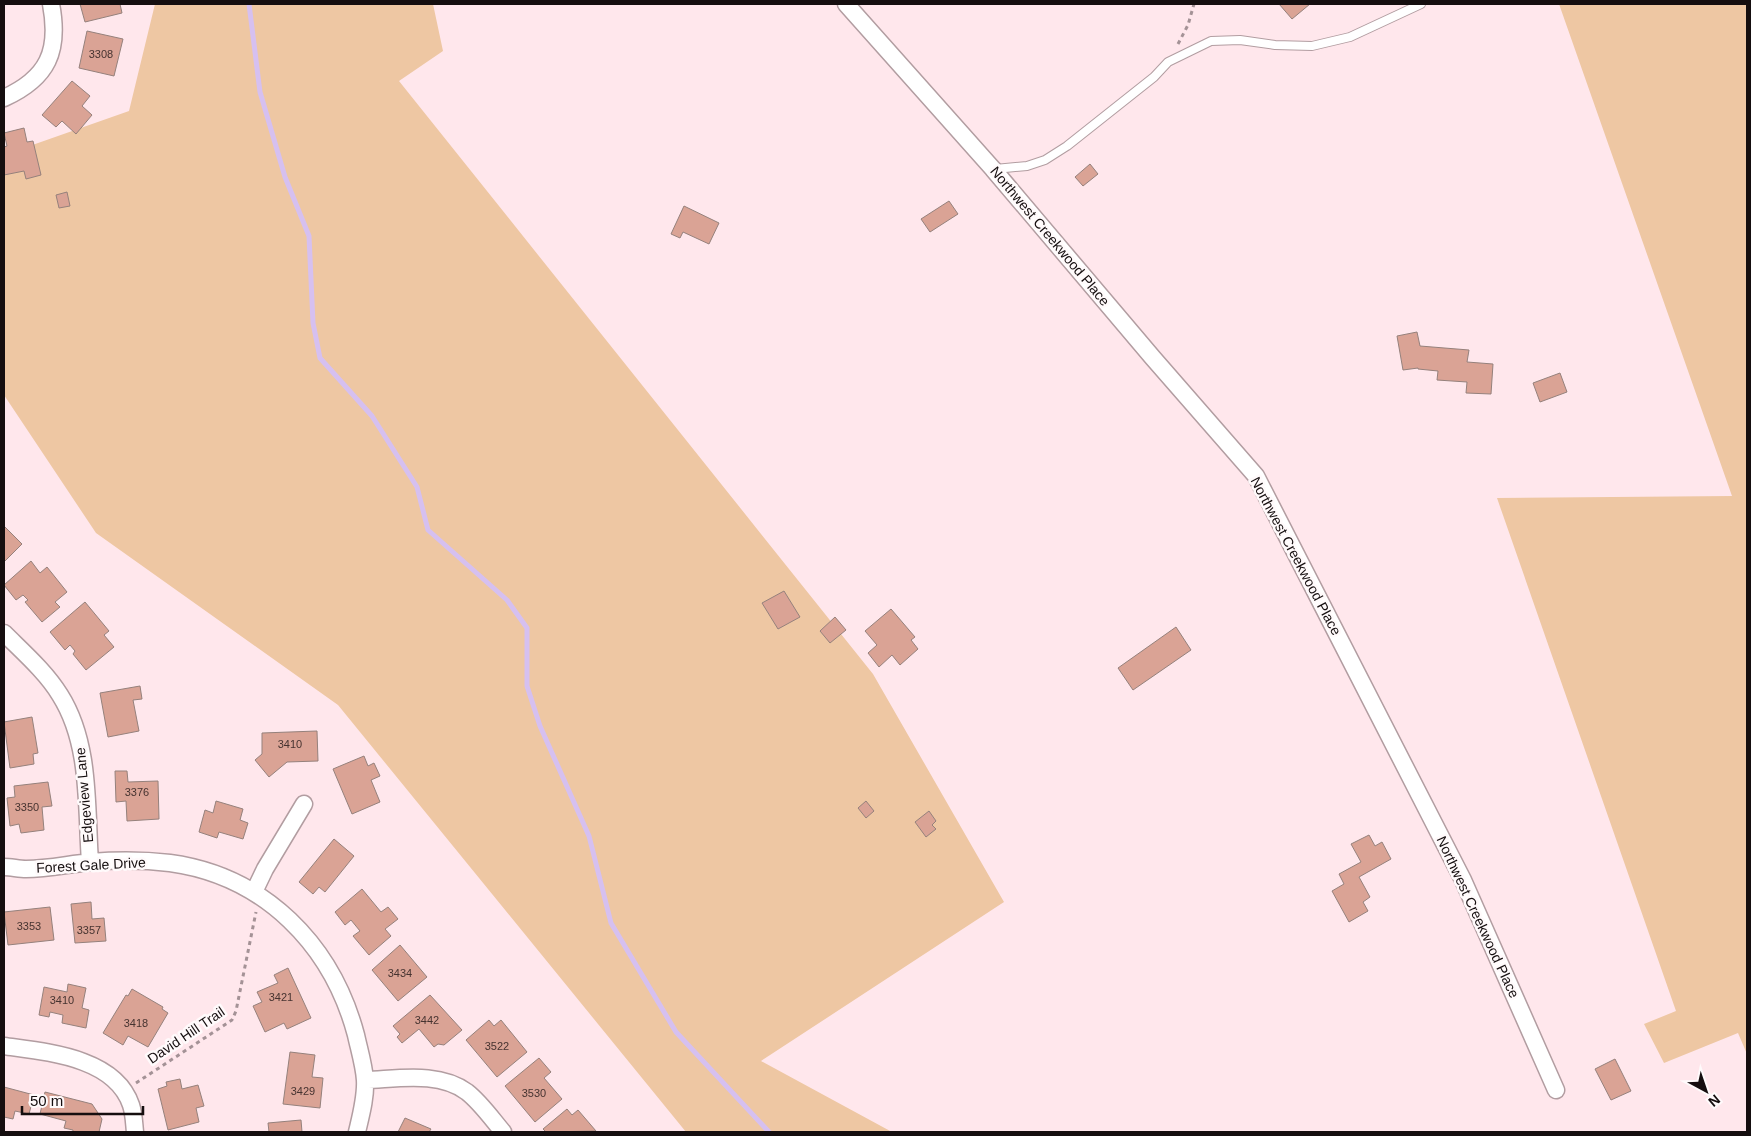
<svg xmlns="http://www.w3.org/2000/svg" width="1751" height="1136" font-family="Helvetica,sans-serif">
	<rect width="100%" height="100%" fill="#ffe7ec"/>
	<path fill="#eec7a3" d="M155,4H433L443,51L399,81L873,674L1004,902L761,1061L892,1132H686L338,705L96,533L4,395V155L129,111Z
		M1559,4H1747V1054L1738,1033L1664,1063L1644,1024L1676,1011L1497,498L1732,496Z"/>
	<g fill="none" stroke-linecap="round" stroke-linejoin="round">
		<path stroke="#d6c0f0" stroke-width="5" d="M249,4L260,92L285,177L309,236L313,323L320,358L372,416L417,487L428,530L507,600L527,628V686L540,726L589,836L611,923L676,1032L769,1132"/>
	</g>
	<path fill="#daa395" stroke="#95817c" d="M80,4H120L122,13L85,22Z
		M1279,4H1310L1292,19Z
		M87,31L123,39L114,76L79,68Z
		M72,81L90,96L82,106L92,115L76,134L62,121L56,127L42,115Z
		M24,128L27,142L33,141L41,175L26,179L24,171L4,175V147L7,146L4,133Z
		M1090,164L1098,174L1083,186L1075,177Z
		M67,192L70,206L59,208L56,195Z
		M949,201L958,214L930,232L921,219Z
		M684,206L719,223L709,244L683,232L680,238L671,234Z
		M1417,332L1420,346L1469,350L1467,362L1493,364L1491,394L1466,393L1467,382L1437,380L1438,371L1418,369V368L1403,370L1397,336Z
		M1560,373L1567,392L1540,402L1533,383Z
		M4,526L22,544L4,562Z
		M31,561L40,573L47,567L67,592L55,602L60,607L42,622L25,602L28,600L23,595L16,600L4,585Z
		M784,591L800,617L778,629L762,603Z
		M85,602L109,631L104,635L114,647L86,670L73,654L75,651L70,645L65,650L50,632Z
		M891,609L915,637L911,640L918,649L900,665L892,655L879,667L868,653L877,645L865,631Z
		M835,617L846,630L830,643L820,631Z
		M1176,627L1191,650L1133,690L1118,668Z
		M140,686L142,699L133,700L139,731L108,737L100,693Z
		M32,717L38,753L33,754L34,764L10,768L4,722Z
		M317,731L318,761L287,762L269,777L255,760L262,754V733Z
		M364,756L368,766L374,763L380,776L371,780L380,802L352,814L333,769Z
		M115,771H127L128,782L158,781L159,819L127,821L126,801L116,802Z
		M48,782L52,806L42,807L44,830L21,833L19,824L10,826L7,798L15,797L14,786Z
		M216,801L243,809L240,820L248,823L243,839L219,832L217,838L199,832L205,810L213,813Z
		M866,801L874,811L866,818L858,808Z
		M929,811L936,821L932,825L936,829L926,837L915,822Z
		M1369,835L1375,846L1382,842L1391,859L1359,877L1370,897L1363,902L1368,911L1349,922L1332,891L1344,884L1339,874L1361,862L1351,844Z
		M334,839L354,856L325,892L319,887L313,894L299,882Z
		M362,889L381,912L388,907L398,919L385,929L391,936L369,955L353,936L360,931L351,920L345,925L335,912Z
		M91,902L92,919L104,918L106,941L75,943L71,904Z
		M50,907L54,940L8,945L4,912Z
		M400,945L427,977L398,1001L372,970Z
		M288,968L311,1018L287,1029L284,1023L265,1032L253,1006L262,1002L257,992L278,983L274,975Z
		M68,984L86,988L82,1008L89,1010L86,1028L62,1023L63,1015L50,1012L49,1017L39,1015L44,987L67,992Z
		M132,989L163,1007L162,1009L168,1013L148,1047L128,1036L123,1045L103,1033L126,995L128,996Z
		M430,995L462,1030L444,1045L438,1044L434,1047L419,1029L402,1043L397,1037L400,1034L393,1026Z
		M489,1020L494,1026L501,1020L527,1052L497,1077L466,1040Z
		M290,1052L315,1055L312,1077L323,1078L320,1108L283,1104Z
		M539,1058L551,1072L544,1078L562,1099L535,1122L505,1086Z
		M1615,1059L1631,1091L1611,1100L1595,1069Z
		M180,1079L182,1089L198,1085L204,1106L196,1108L199,1122L168,1130L158,1089L167,1086L166,1082Z
		M4,1087L34,1095L29,1114L15,1111L13,1119L4,1117Z
		M45,1092L92,1104L102,1119L99,1132H73V1130L64,1128L66,1121L40,1114Z
		M567,1109L572,1115L578,1110L596,1131L546,1132L543,1129Z
		M405,1118L431,1129L429,1132H398Z
		M301,1120L302,1132H269L268,1123Z"/>
	<g fill="none" stroke-linecap="round" stroke-linejoin="round">
		<defs>
			<path id="lane" d="M995,169L1027,166L1045,160L1067,146L1154,77L1168,62L1211,41L1240,40L1275,45L1312,46L1350,37L1421,4"/>
			<path id="street" d="M846,4L993,169L1153,358L1256,476L1463,880L1556,1090
				M4,98C48,78 60,51 51,4
				M4,633C23,652 46,672 60,695C91,744 86,807 90,862
				M4,867C11,867 19,869 26,869C48,869 69,864 91,862C116,860 144,860 170,863C265,876 332,945 356,1035C359,1049 364,1065 365,1080C366,1097 361,1115 357,1132
				M254,892L265,869L304,804
				M4,1046C46,1052 115,1057 131,1105C134,1114 134,1123 135,1132
				M365,1080C398,1079 439,1071 467,1092C481,1103 492,1119 503,1132"/>
		</defs>
		<use href="#lane" stroke="#b29da1" stroke-width="10"/>
		<use href="#street" stroke="#b29da1" stroke-width="19"/>
		<path stroke="#a49296" stroke-width="3" stroke-dasharray="4 4" stroke-linecap="butt" d="M1178,44L1188,25L1194,4
			M136,1083L232,1020L236,1011L256,912"/>
		<use href="#lane" stroke="#fff" stroke-width="8"/>
		<use href="#street" stroke="#fff" stroke-width="16"/>
	</g>
	<g text-anchor="middle" stroke-width="5" stroke-linejoin="round" paint-order="stroke">
		<g font-size="11" fill="#463330">
			<text x="101" y="58">3308</text>
			<text x="290" y="748">3410</text>
			<text x="137" y="796">3376</text>
			<text x="27" y="811">3350</text>
			<text x="29" y="930">3353</text>
			<text x="89" y="934">3357</text>
			<text x="400" y="977">3434</text>
			<text x="281" y="1001">3421</text>
			<text x="62" y="1004">3410</text>
			<text x="427" y="1024">3442</text>
			<text x="136" y="1027">3418</text>
			<text x="497" y="1050">3522</text>
			<text x="303" y="1095">3429</text>
			<text x="534" y="1097">3530</text>
		</g>
		<g font-size="14" fill="#150e0f" stroke="#fffafb">
			<text transform="translate(1050 236) rotate(50)" y="5">Northwest Creekwood Place</text>
			<text transform="translate(1296 556) rotate(62)" y="5">Northwest Creekwood Place</text>
			<text transform="translate(84 795) rotate(-95)" y="5">Edgeview Lane</text>
			<text transform="translate(91 865) rotate(-3)" y="5">Forest Gale Drive</text>
			<text transform="translate(1478 917) rotate(65)" y="5">Northwest Creekwood Place</text>
			<text transform="translate(186 1035) rotate(-34)" y="5">David Hill Trail</text>
		</g>
	</g>
	<rect width="1751" height="1136" fill="none" stroke="#150e0f" stroke-width="10"/>
	<g transform="translate(1706 1091) rotate(140)" stroke="#fffafb" stroke-width="4" paint-order="stroke">
	<path d="M0-4L9 19L0 12L-9 19Z" fill="#150e0f"/>
	<text y="-8" font-size="14" font-weight="bold" text-anchor="middle" fill="#150e0f">N</text>
	</g>
	<path d="M22 1106v8h121v-8" fill="none" stroke="#150e0f" stroke-width="2.5"/>
	<text x="30" y="1106" font-size="15" fill="#150e0f" stroke="#fffafb" stroke-width="4" paint-order="stroke">50 m</text>
</svg>
